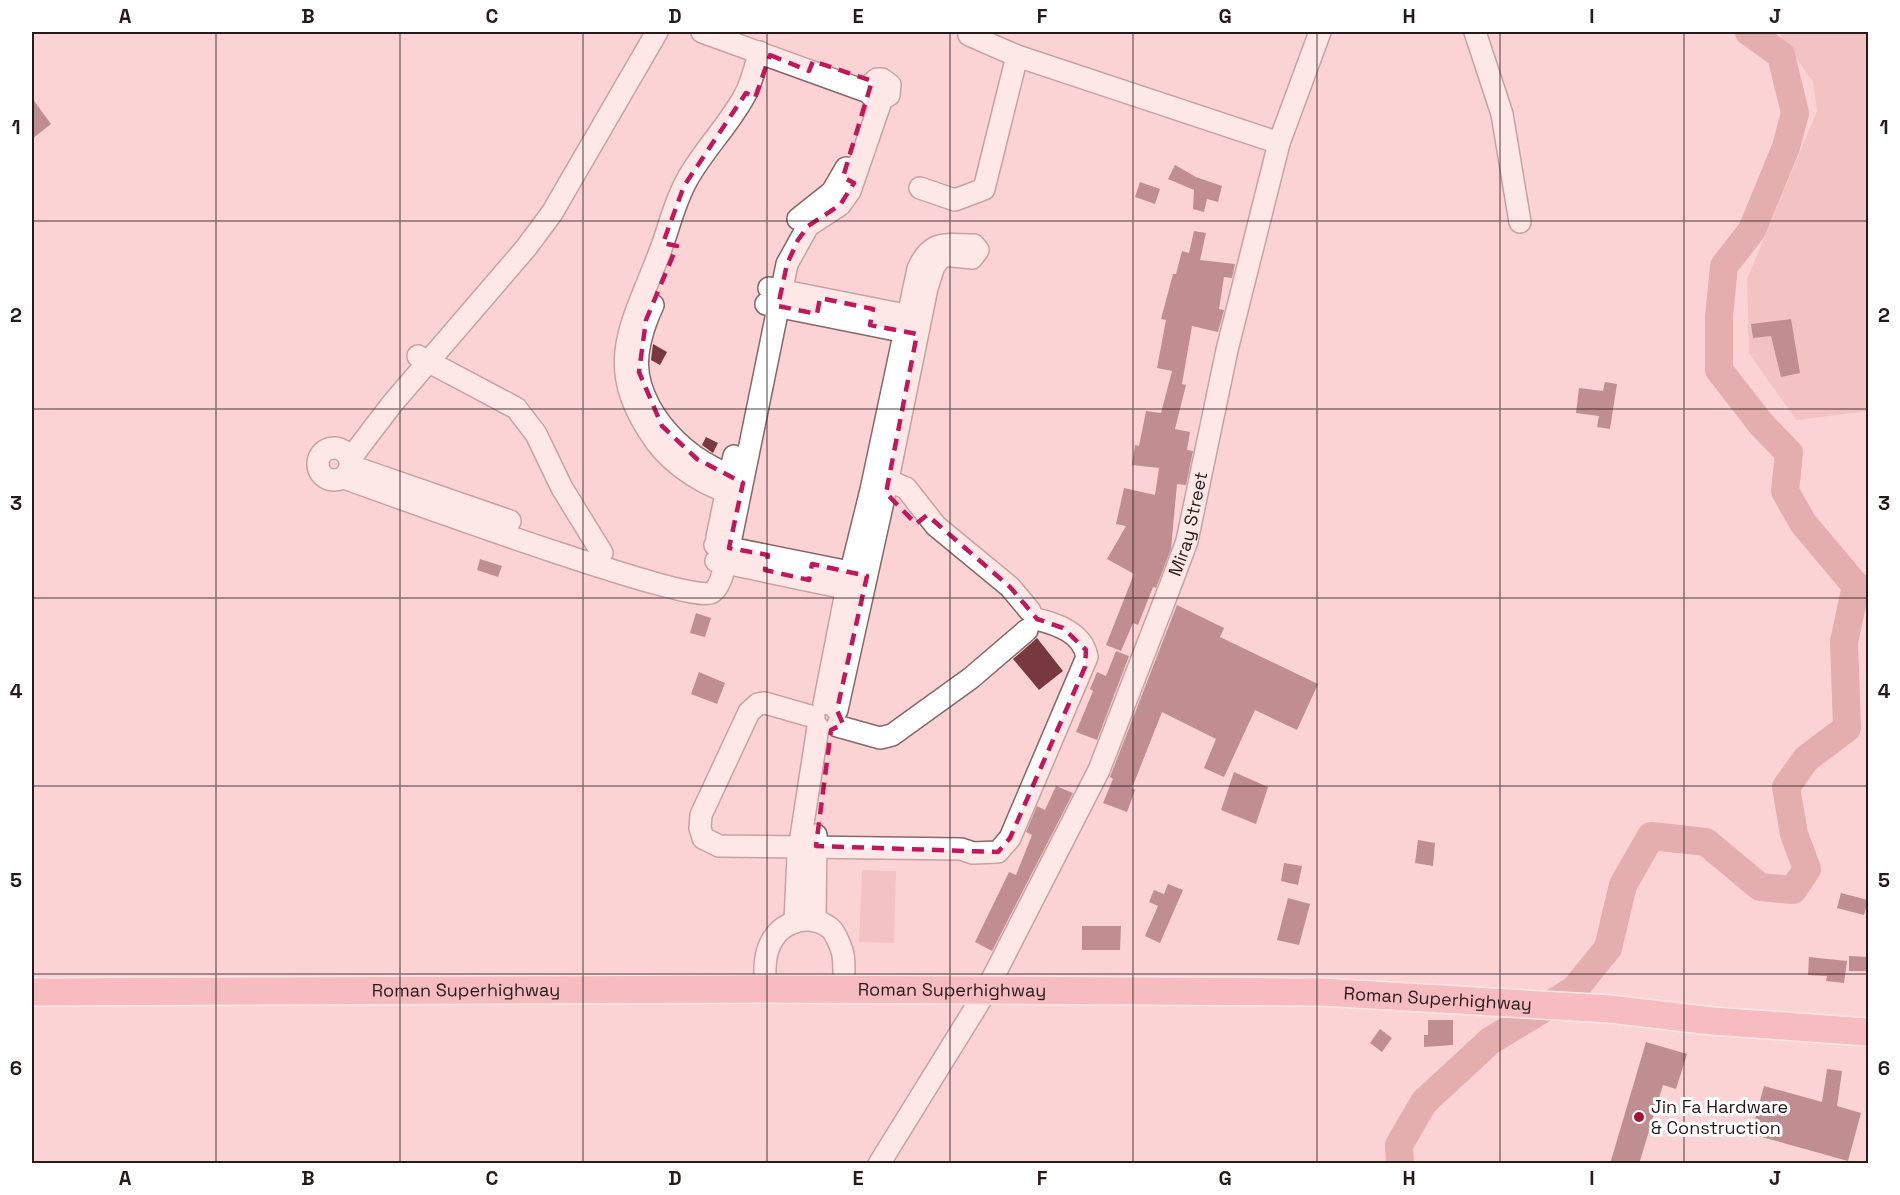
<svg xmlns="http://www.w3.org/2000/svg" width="1900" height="1195" font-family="'Space Grotesk',sans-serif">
	<rect width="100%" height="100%" fill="#fbd3d4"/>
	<path fill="#e9adaf" d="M1778,32H1868V411L1796,420L1749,353L1747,279L1817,111L1813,82Z
		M862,870L896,871L894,943L859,942Z"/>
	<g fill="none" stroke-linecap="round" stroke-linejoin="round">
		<path stroke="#c78083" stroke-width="28" d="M1400,1164L1399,1145L1424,1102L1490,1041L1574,990L1608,948L1623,885L1651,836L1706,842L1760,887L1793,890L1807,869L1794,834L1786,787L1806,759L1847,728L1844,642L1856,586L1803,523L1785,491L1789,453L1761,424L1719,370V317L1724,266L1752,230L1786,147L1795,113L1781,55L1749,32"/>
	</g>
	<path fill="#78393e" d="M32,98L51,124L32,139Z
		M1175,165L1196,177L1222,186L1218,202L1207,199L1204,212L1193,209L1194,190L1168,179Z
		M1140,182L1160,189L1155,204L1135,197Z
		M1194,231L1206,233L1200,260L1235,264L1232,278L1224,277L1219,309L1224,310L1218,332L1192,326L1182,384L1186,385L1175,429L1190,432L1187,450L1193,451L1186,485L1177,484L1171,549L1156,588L1153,587L1138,625L1133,623L1121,651L1106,645L1134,574L1107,559L1126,526L1116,524L1124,488L1155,495L1159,468L1132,465L1135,445L1139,446L1146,411L1161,413L1172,371L1157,368L1166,320L1161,319L1173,274H1176L1182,251L1189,253Z
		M1791,319L1800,373L1781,377L1771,336L1753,338L1751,324Z
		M653,344L667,352L660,365L651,360Z
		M1605,382L1617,384L1610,429L1597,427L1599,416L1576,413L1579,388L1603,391Z
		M706,437L718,443L713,453L702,445Z
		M480,559L502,566L498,577L477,570Z
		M1177,605L1224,628L1220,637L1318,684L1297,730L1255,710L1224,777L1204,768L1216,739L1162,712L1132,788L1135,790L1127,812L1103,803L1113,779L1110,777Z
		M696,613L711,618L705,637L690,633Z
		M1037,638L1063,671L1039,690L1013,659Z
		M1116,651L1129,656L1097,740L1076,732L1093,691L1090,689L1097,672L1106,676Z
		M699,672L725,683L717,704L691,694Z
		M1234,772L1268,787L1256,824L1221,810Z
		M1056,786L1073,793L992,951L975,942L1009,872L1016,875L1032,835L1026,832L1037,806L1045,810Z
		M1418,840L1435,843L1433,866L1415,863Z
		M1284,863L1302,866L1298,885L1281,881Z
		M1168,884L1183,890L1160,943L1145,936L1158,906L1149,902L1154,890L1164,894Z
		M1841,893L1868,900L1864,915L1837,908Z
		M1288,898L1310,904L1299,945L1277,940Z
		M1082,926H1121L1120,950H1082Z
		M1849,956L1867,957L1866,971H1849Z
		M1809,957L1847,961L1844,983L1826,981L1827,976L1808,975Z
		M1428,1020H1453V1045L1424,1047V1035H1428Z
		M1380,1029L1392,1038L1382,1052L1370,1043Z
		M1646,1042L1687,1054L1676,1089L1663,1085L1639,1164H1610Z
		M1827,1069L1842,1071L1837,1106L1861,1113L1848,1161L1751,1134L1764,1086L1822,1102Z"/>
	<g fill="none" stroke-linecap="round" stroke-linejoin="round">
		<defs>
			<g id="minor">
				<path d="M702,32L868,92L877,101L889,95L890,85L882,79H877L869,86L868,92"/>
				<path d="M1475,32L1502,114L1520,222"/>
				<path d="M969,35L1017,56L1279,143"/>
				<path d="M920,188L955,200L984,189L1017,56"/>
				<path d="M798,219L832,192L846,168"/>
				<path d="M769,288L920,318"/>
				<path d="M766,304L916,334"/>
				<path d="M653,305C646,320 640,337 638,354C631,409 692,469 743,478"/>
				<path d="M418,356L516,408L536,434L562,488L602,553"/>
				<circle cx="334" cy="464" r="16"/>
				<path d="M350,459L392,404L526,248L552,213L657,32"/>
				<path d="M351,466L510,521"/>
				<path d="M877,476L906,488L936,526L1010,587L1030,611"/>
				<path d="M344,478C389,494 686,603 710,593C722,589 726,559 729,548L787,264L808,226L840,205L850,191L881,101"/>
				<path d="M739,494C709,490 674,466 656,442C602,366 630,330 659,254C669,229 674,202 688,178C705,148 729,125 745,95C752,82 755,66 760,52"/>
				<path d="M717,537L734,456"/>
				<path d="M715,545L864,575"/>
				<path d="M716,561L859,591"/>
				<path d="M824,704L847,587L871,490L918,269C931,239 945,245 974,245L978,250L972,258L943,255L934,266L927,288L888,479L837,710"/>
				<path d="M814,717L765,703L758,704L749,712L701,815L700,828L703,838L719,846L961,849L973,853L998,852L1010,838L1087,657C1083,633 1057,624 1036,619"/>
				<path d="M837,726L880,738L892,735L971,678L1027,630"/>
				<path d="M795,921L798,856L818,727"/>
				<path d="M815,921L816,835"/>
				<path d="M765,989C765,973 763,954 773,939C784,921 811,913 830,928C834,931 839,942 841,948C846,959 843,977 844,990"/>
				<path id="s1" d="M879,1164L986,991L1099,770L1171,584L1187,541L1227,350L1279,143L1320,32"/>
			</g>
			<g id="major">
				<path id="s2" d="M32,992L765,989L1321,992L1610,1009L1712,1021L1868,1032"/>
			</g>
		</defs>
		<use href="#minor" stroke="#896667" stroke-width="24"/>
		<use href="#major" stroke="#fff" stroke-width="30"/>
		<use href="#minor" stroke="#fff" stroke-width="21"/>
		<use href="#major" stroke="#efa0a9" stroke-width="27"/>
	</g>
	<path d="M0 0H1900V1195H0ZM770,55L809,71L813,61L872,81L843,177L854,183L840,205L808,226L798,240L787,264L778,306L817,314L820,298L873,309L870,325L917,334L886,493L916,524L927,515L1010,587L1037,619L1063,628L1086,650L1085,667L1010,838L998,852L816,846L831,730L843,724L837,710L867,576L812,564L809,580L765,570L768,555L729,548L743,483L697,459L662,426L639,372L646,320L677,246L663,243L684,186L746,93L755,98Z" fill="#fbd3d4" fill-opacity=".55" fill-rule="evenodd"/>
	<path fill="none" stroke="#c2185b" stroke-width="4.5" stroke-dasharray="12 8" stroke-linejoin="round" d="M770,55L809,71L813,61L872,81L843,177L854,183L840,205L808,226L798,240L787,264L778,306L817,314L820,298L873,309L870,325L917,334L886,493L916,524L927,515L1010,587L1037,619L1063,628L1086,650L1085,667L1010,838L998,852L816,846L831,730L843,724L837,710L867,576L812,564L809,580L765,570L768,555L729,548L743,483L697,459L662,426L639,372L646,320L677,246L663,243L684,186L746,93L755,98Z"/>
	<path fill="none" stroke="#271a1a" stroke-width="1.5" stroke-opacity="0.55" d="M216,32V1164M400,32V1164M583,32V1164M767,32V1164M950,32V1164M1133,32V1164M1317,32V1164M1500,32V1164M1684,32V1164M32,221H1868M32,409H1868M32,598H1868M32,786H1868M32,974H1868"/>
	<circle fill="#a91136" stroke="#fff" stroke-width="2" cx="1639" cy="1117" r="6"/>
	<g text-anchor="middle" stroke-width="6" stroke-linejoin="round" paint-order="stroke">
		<g font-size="18" fill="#271a1a" stroke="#fff">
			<text dy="6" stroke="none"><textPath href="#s1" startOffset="714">Miray Street</textPath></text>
			<text dy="6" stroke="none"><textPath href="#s2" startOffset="920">Roman Superhighway</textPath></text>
			<text dy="6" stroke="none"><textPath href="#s2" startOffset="434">Roman Superhighway</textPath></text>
			<text dy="6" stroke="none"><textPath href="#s2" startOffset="1406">Roman Superhighway</textPath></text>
		</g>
		<g font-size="18" fill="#271a1a" stroke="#fff" text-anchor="start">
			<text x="1651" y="1113">Jin Fa Hardware<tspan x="1651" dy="21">&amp; Construction</tspan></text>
		</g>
	</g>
	<rect width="1900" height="1195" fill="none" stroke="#ffffff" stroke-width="66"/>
	<rect x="33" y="33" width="1834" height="1129" fill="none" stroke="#271a1a" stroke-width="2"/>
	<g font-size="20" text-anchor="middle" font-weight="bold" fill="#271a1a">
		<text x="125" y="23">A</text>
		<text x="308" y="23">B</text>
		<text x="492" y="23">C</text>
		<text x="675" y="23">D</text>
		<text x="858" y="23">E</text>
		<text x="1042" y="23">F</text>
		<text x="1225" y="23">G</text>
		<text x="1409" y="23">H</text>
		<text x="1592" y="23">I</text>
		<text x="1775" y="23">J</text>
		<text x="16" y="134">1</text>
		<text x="1884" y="134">1</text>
		<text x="16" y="322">2</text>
		<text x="1884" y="322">2</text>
		<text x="16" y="510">3</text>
		<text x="1884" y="510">3</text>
		<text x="16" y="698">4</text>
		<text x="1884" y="698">4</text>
		<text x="16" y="887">5</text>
		<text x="1884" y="887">5</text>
		<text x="16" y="1075">6</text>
		<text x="1884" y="1075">6</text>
		<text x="125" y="1185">A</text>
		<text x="308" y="1185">B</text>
		<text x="492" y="1185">C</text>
		<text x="675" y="1185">D</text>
		<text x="858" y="1185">E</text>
		<text x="1042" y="1185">F</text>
		<text x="1225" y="1185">G</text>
		<text x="1409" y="1185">H</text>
		<text x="1592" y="1185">I</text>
		<text x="1775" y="1185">J</text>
	</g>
</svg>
